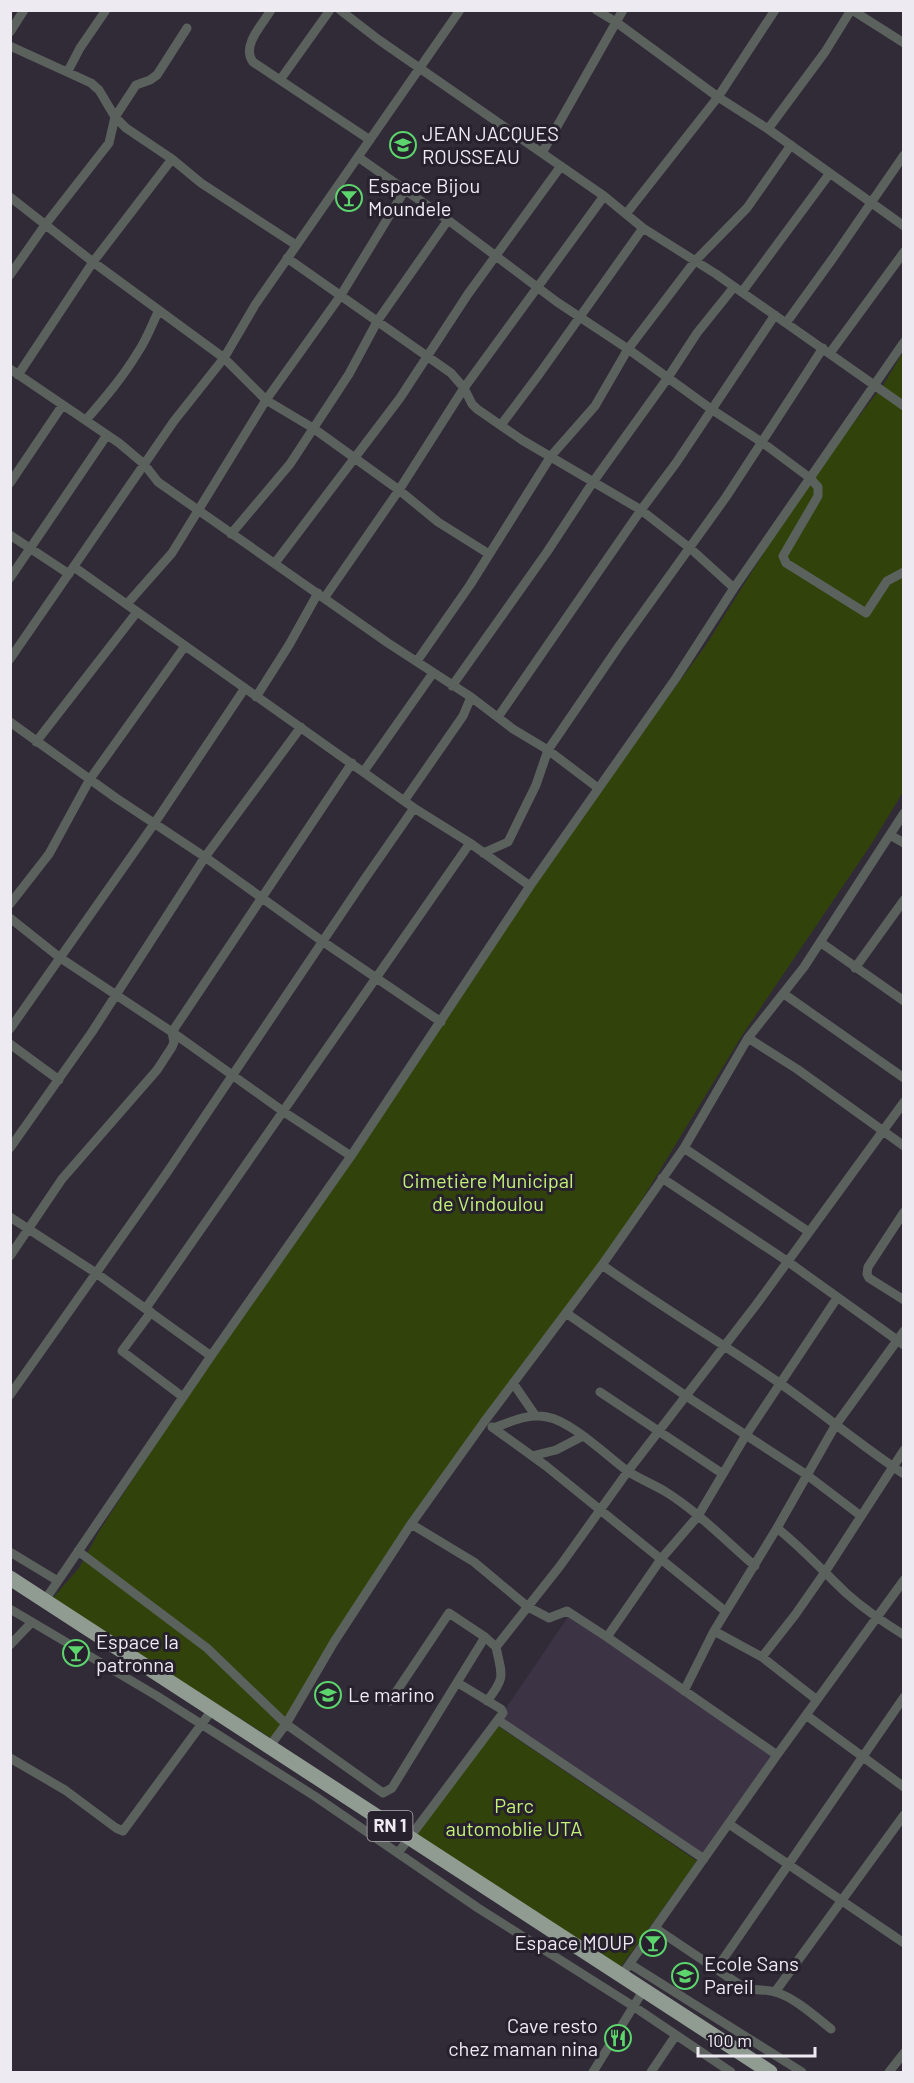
<svg xmlns="http://www.w3.org/2000/svg" width="914" height="2083" font-family="Barlow,sans-serif">
	<rect width="100%" height="100%" fill="#312b37"/>
	<path fill="#3c3345" d="M570,1614L777,1755L704,1859L498,1720Z"/>
	<path fill="#31430b" d="M903,352V792L872,843L743,1034L602,1265L411,1524L274,1740L52,1599L79,1568L100,1530L230,1329L530,886L706,645L810,479L884,384Z
		M495,1724L697,1861L620,1968L417,1835Z"/>
	<g fill="none" stroke-linecap="round" stroke-linejoin="round">
		<path stroke="#5b615c" stroke-width="9" d="M271,10C262,25 241,46 253,62L370,140
			M340,10L379,40L604,196L643,228L716,274L904,406
			M596,10L616,22L718,97L768,129L904,226
			M852,10L904,43
			M10,32L24,10
			M10,46L91,83L99,90L115,117L126,128L172,159L201,183L296,245
			M68,71L80,48L106,10
			M280,80L330,10
			M768,129L825,52L851,10
			M542,153L623,10
			M358,157L448,220L557,302L628,349L711,409L763,443L810,478L818,487V496L783,556L786,563L866,613L887,581L904,572
			M10,197L93,262L224,358L266,400L313,428L399,490L438,522L489,554
			M626,214L718,97L775,10
			M287,258L451,373L464,388L472,404L477,409L522,440L641,510L691,549L734,588
			M10,275L45,225L109,143L115,117L136,85L150,80L157,75L187,28
			M742,292L830,173
			M786,323L833,258L904,155
			M830,353L904,252
			M10,369L119,443L144,464L158,482L388,643L471,697L513,729L548,750L598,788
			M18,375L93,262L172,159
			M86,420C105,398 123,377 138,352C147,339 152,324 159,310
			M501,425L540,373L643,228
			M10,483L62,406
			M231,534L290,464L349,374L378,320L448,220
			M10,535L69,574
			M275,563L400,398L468,294L561,166
			M74,567L414,808L470,843L530,886
			M10,578L107,435
			M325,597L399,490L464,388L604,196
			M127,604L172,553L266,400L341,295L405,190
			M10,659L174,421L224,358L255,305L460,10
			M417,661L470,585L551,456L595,406L628,349L695,261L747,208L791,145
			M452,686L547,552L593,482L667,379L697,333L734,287
			M256,697L289,645L318,593
			M498,717L641,510L676,463L775,315
			M10,722L116,798L205,857L322,941L441,1022
			M36,742L137,612
			M364,771L433,673
			M404,801L463,716L471,697
			M890,835L904,843
			M483,853L508,842L536,785L548,750L619,646L726,497L823,348
			M10,904L49,854L90,779L185,646
			M10,918L59,957L172,1032L284,1112L351,1156
			M820,942L904,1001
			M855,968L904,900
			M784,994L904,1078
			M10,1029L154,824L245,688
			M748,1038L797,1069L904,1146
			M10,1044L59,1080
			M10,1148L92,1032L205,857L301,727
			M684,1148L809,1232
			M662,1178L787,1261L904,1345
			M904,1212L868,1267L867,1274L869,1278L904,1300
			M10,1217L96,1273L211,1356
			M10,1256L62,1179L157,1070L172,1047L174,1042L172,1032L352,763
			M602,1265C659,1305 720,1342 778,1382C820,1411 860,1445 904,1474
			M146,1308L470,843
			M151,1312L122,1351L183,1397
			M566,1313L686,1396L807,1475L861,1516
			M513,1383L535,1415
			M600,1392L723,1474
			M10,1395L166,1174L364,880L414,808
			M492,1427L546,1466L725,1611
			M493,1428C511,1422 528,1413 547,1417C571,1421 606,1455 626,1470C639,1479 653,1484 666,1492C698,1512 726,1541 755,1566
			M532,1456L556,1450L583,1436
			M411,1524L474,1562L528,1607L549,1618L567,1611L607,1637L777,1755
			M777,1528C802,1548 823,1571 846,1593C864,1609 883,1622 904,1635
			M78,1551L207,1648L286,1724L383,1793L392,1788L485,1637
			M10,1552L58,1581
			M45,1600L211,1356L351,1156L530,886L676,678L734,588L904,342
			M10,1609L157,1696L316,1797L478,1908L633,2006L731,2072
			M714,1631L762,1657L817,1700
			M607,1637L661,1559L698,1516L746,1435L837,1298
			M10,1645L32,1622
			M762,1657L795,1615L825,1572L904,1450
			M684,1691L714,1631L777,1528L835,1426L904,1331
			M390,1701L449,1613L485,1637L496,1647
			M487,1701C506,1677 502,1676 496,1647L560,1566L628,1471L756,1305L904,1102
			M806,1715L904,1787
			M498,1720L704,1859
			M269,1747L286,1724L334,1642L411,1524L484,1422L602,1265L684,1148L748,1038L804,967L904,813
			M10,1758L65,1790L116,1828L123,1831L212,1710
			M729,1824L904,1943
			M398,1853L503,1713L501,1709L458,1683
			M655,1928L743,1987C753,1991 765,1989 775,1992C794,1997 816,2017 831,2029
			M630,1964L802,2072
			M717,1968L904,1697
			M621,1976L777,1755L904,1580
			M775,1992L904,1815
			M593,2072L643,1991
			M651,2072L676,2035
			M889,2072L904,2053"/>
		<path stroke="#909c92" stroke-width="15" d="M10,1578L770,2072"/>
	</g>
	<defs>
		<symbol id="school-ring" viewBox="-11 -11 22 22"><circle r="9.5" fill="#27212d" stroke="#5cd56d" stroke-width="1.5"/><path d="M0-5L7-2L0 1L-7-2ZM-4 1L0 2.5L4 1V4Q0 6-4 4Z" fill="#5cd56d"/></symbol>
		<symbol id="bar-ring" viewBox="-11 -11 22 22"><circle r="9.5" fill="#27212d" stroke="#5cd56d" stroke-width="1.5"/><path d="M-6-5H6L.8 .8V4.5H3.5V6h-7V4.5H-.8V.8Z" fill="#5cd56d"/></symbol>
		<symbol id="restaurant-ring" viewBox="-11 -11 22 22"><circle r="9.5" fill="#27212d" stroke="#5cd56d" stroke-width="1.5"/><path d="M-5-6h1v4h1v-4h1v4h1v-4h1v5L-1.5 .5V6h-2V.5L-5-1ZM5-6V6H3V1.5H1.5Q1.5-4 5-6Z" fill="#5cd56d"/></symbol>
	</defs>
	<g fill-rule="evenodd">
		<use href="#school-ring" x="388" y="130" width="30" height="30"/>
		<use href="#bar-ring" x="334" y="183" width="30" height="30"/>
		<use href="#bar-ring" x="61" y="1638" width="30" height="30"/>
		<use href="#school-ring" x="313" y="1680" width="30" height="30"/>
		<use href="#bar-ring" x="638" y="1928" width="30" height="30"/>
		<use href="#school-ring" x="670" y="1961" width="30" height="30"/>
		<use href="#restaurant-ring" x="603" y="2023" width="30" height="30"/>
	</g>
	<g text-anchor="middle" stroke-width="6" stroke-linejoin="round" paint-order="stroke">
		<rect fill="#27212d" stroke="#b2aeb7" stroke-width="1.5" x="367.5" y="1811" width="45" height="30" rx="4.5"/>
		<g font-size="18" font-weight="bold" fill="#eeeaf2">
			<text x="390" y="1832">RN 1</text>
		</g>
		<g font-size="20" fill="#eeeaf2" stroke="#27212d" text-anchor="start">
			<text x="422" y="141">JEAN JACQUES<tspan x="422" dy="23">ROUSSEAU</tspan></text>
			<text x="368" y="193">Espace Bijou<tspan x="368" dy="23">Moundele</tspan></text>
			<text x="96" y="1649">Espace la<tspan x="96" dy="23">patronna</tspan></text>
			<text x="348" y="1702">Le marino</text>
			<text x="634" y="1950" text-anchor="end">Espace MOUP</text>
			<text x="704" y="1971">Ecole Sans<tspan x="704" dy="23">Pareil</tspan></text>
			<text x="598" y="2033" text-anchor="end">Cave resto<tspan x="598" dy="23">chez maman nina</tspan></text>
		</g>
		<g font-size="20" fill="#c3f177" stroke="#27212d">
			<text x="488" y="1188">Cimetière Municipal<tspan x="488" dy="23">de Vindoulou</tspan></text>
			<text x="514" y="1813">Parc<tspan x="514" dy="23">automoblie UTA</tspan></text>
		</g>
	</g>
	<rect width="914" height="2083" fill="none" stroke="#eeeaf2" stroke-width="24"/>
	<path d="M698 2047v9h117v-9" fill="none" stroke="#eeeaf2" stroke-width="3"/>
	<text x="707" y="2047" font-size="18" fill="#eeeaf2" stroke="#27212d" stroke-width="4.5" paint-order="stroke">100 m</text>
</svg>
